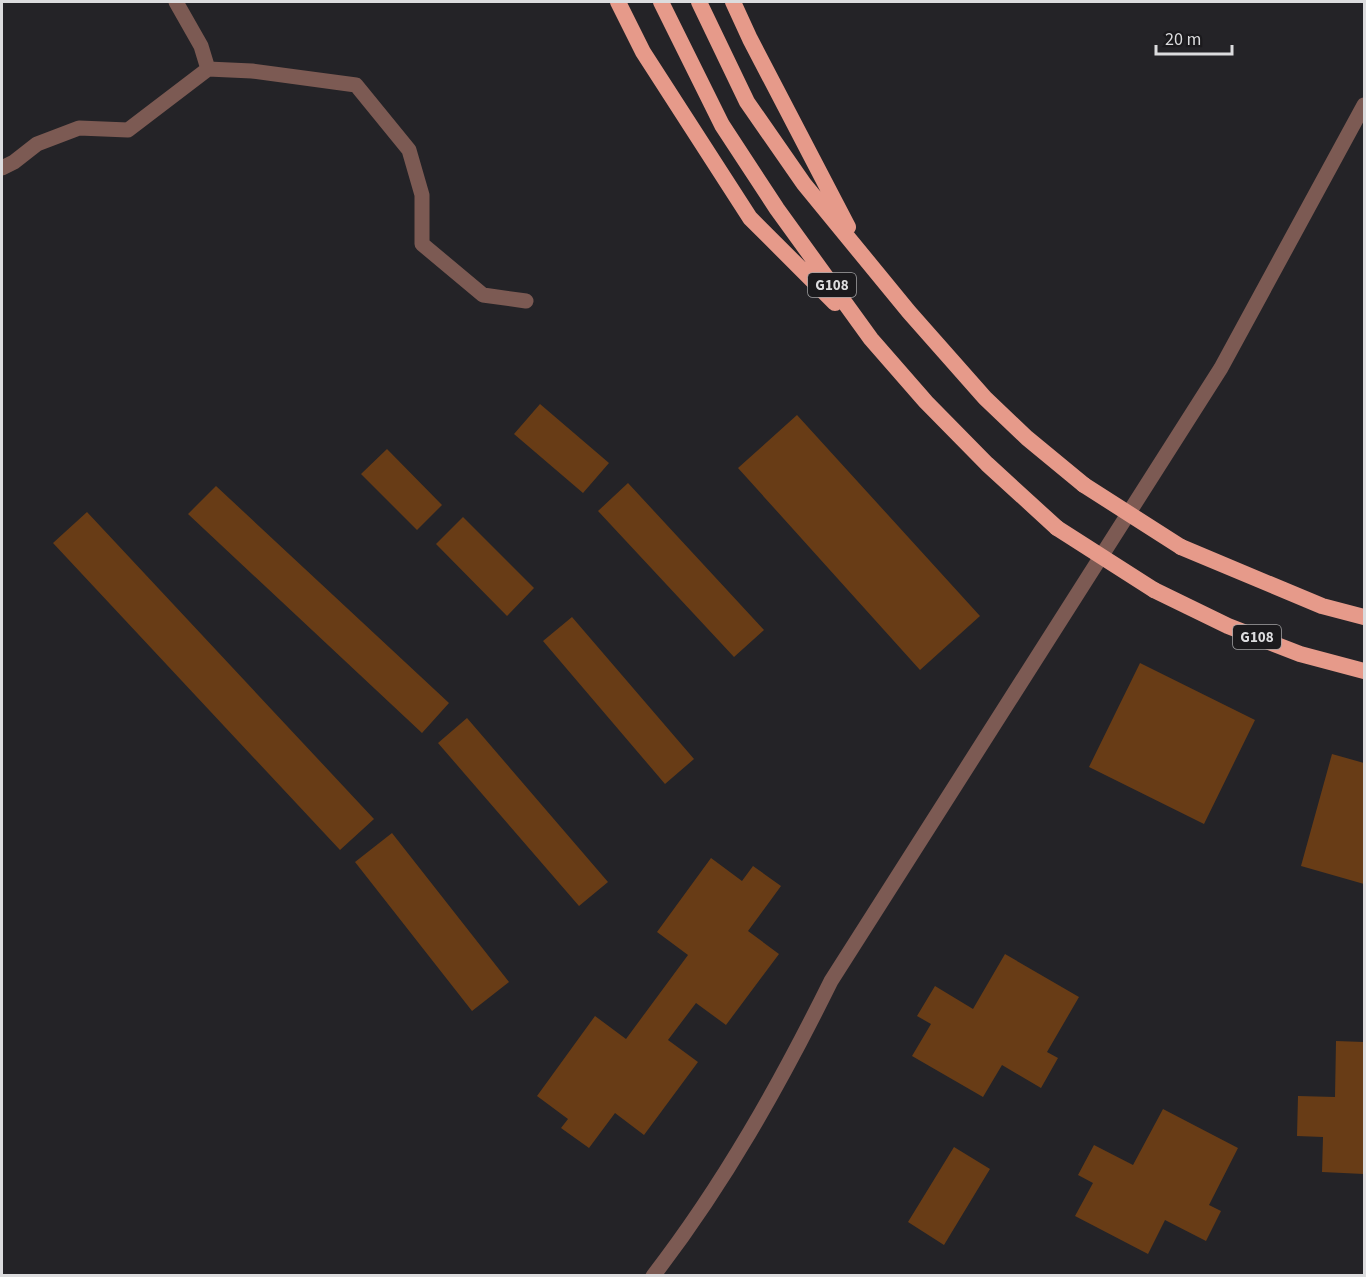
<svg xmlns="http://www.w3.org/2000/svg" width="1366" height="1277" font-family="'Source Sans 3',sans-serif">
	<rect width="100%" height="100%" fill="#242327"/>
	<path fill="#683c16" d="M540,404L609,463L583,493L514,434Z
		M797,415L980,616L920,670L738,468Z
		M387,449L442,505L417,530L361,474Z
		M628,483L764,630L734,657L598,511Z
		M216,486L449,703L422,733L188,514Z
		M87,512L374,819L340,850L53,543Z
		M463,517L534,588L507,616L436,544Z
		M572,617L694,759L665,784L543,641Z
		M1140,663L1255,720L1204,824L1089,767Z
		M467,718L608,882L579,906L438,743Z
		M1332,754L1364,763V884L1301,866Z
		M392,833L509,982L472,1011L355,862Z
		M711,858L742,881L753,866L781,886L748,931L779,954L726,1025L696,1003L668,1040L698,1062L644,1135L615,1113L589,1148L561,1128L568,1119L537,1096L595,1016L626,1039L688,955L657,932Z
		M1005,954L1079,997L1047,1052L1058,1058L1041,1088L1002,1065L983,1097L912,1056L931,1024L917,1016L935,986L973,1009Z
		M1336,1041L1364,1042V1174L1322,1172L1323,1137L1297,1136L1298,1096L1335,1097Z
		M1163,1109L1238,1148L1209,1205L1221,1211L1206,1241L1165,1220L1148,1254L1075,1216L1093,1183L1078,1175L1094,1145L1133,1165Z
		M954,1147L990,1169L944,1245L908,1222Z"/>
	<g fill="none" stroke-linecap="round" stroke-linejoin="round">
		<path stroke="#7c5a53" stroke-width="15" d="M208,69L252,71L356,85L409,150L422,195V244L483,295L526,301
			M2,168L14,162L37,144L79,128L128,130L208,69L201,46L176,2"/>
		<path stroke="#7c5a53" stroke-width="15" d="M653,1276C724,1184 780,1084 831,981L1221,368L1364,105"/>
		<path stroke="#e69a8a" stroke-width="16" d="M618,2L643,52L750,218L835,303
			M661,2L722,125L777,209L871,339L926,402L987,464L1057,528
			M699,2L747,102L804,184L909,312L985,398L1027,438L1084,485
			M733,2L750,39L848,227
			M1181,547L1322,606L1364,617
			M1154,590L1228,626L1300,654L1364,671"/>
		<path stroke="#e69a8a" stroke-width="16" d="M1084,485L1181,547
			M1057,528L1154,590"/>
	</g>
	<g text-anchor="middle" stroke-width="4.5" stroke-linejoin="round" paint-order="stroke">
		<g fill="#1b1a1d" stroke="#a2a2a4" stroke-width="1.5">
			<rect x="808" y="273" width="48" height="24" rx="4.5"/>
			<rect x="1233" y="625" width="48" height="24" rx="4.5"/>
		</g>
		<g font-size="15" font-weight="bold" fill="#dcdcde">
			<text x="832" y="290">G108</text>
			<text x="1257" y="642">G108</text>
		</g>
	</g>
	<rect width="1366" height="1277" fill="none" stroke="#dcdcde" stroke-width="6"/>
	<path d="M1156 45v9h76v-9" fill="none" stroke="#dcdcde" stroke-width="3"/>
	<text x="1165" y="45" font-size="18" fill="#dcdcde" stroke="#1b1a1d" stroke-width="4.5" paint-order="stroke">20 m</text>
</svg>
